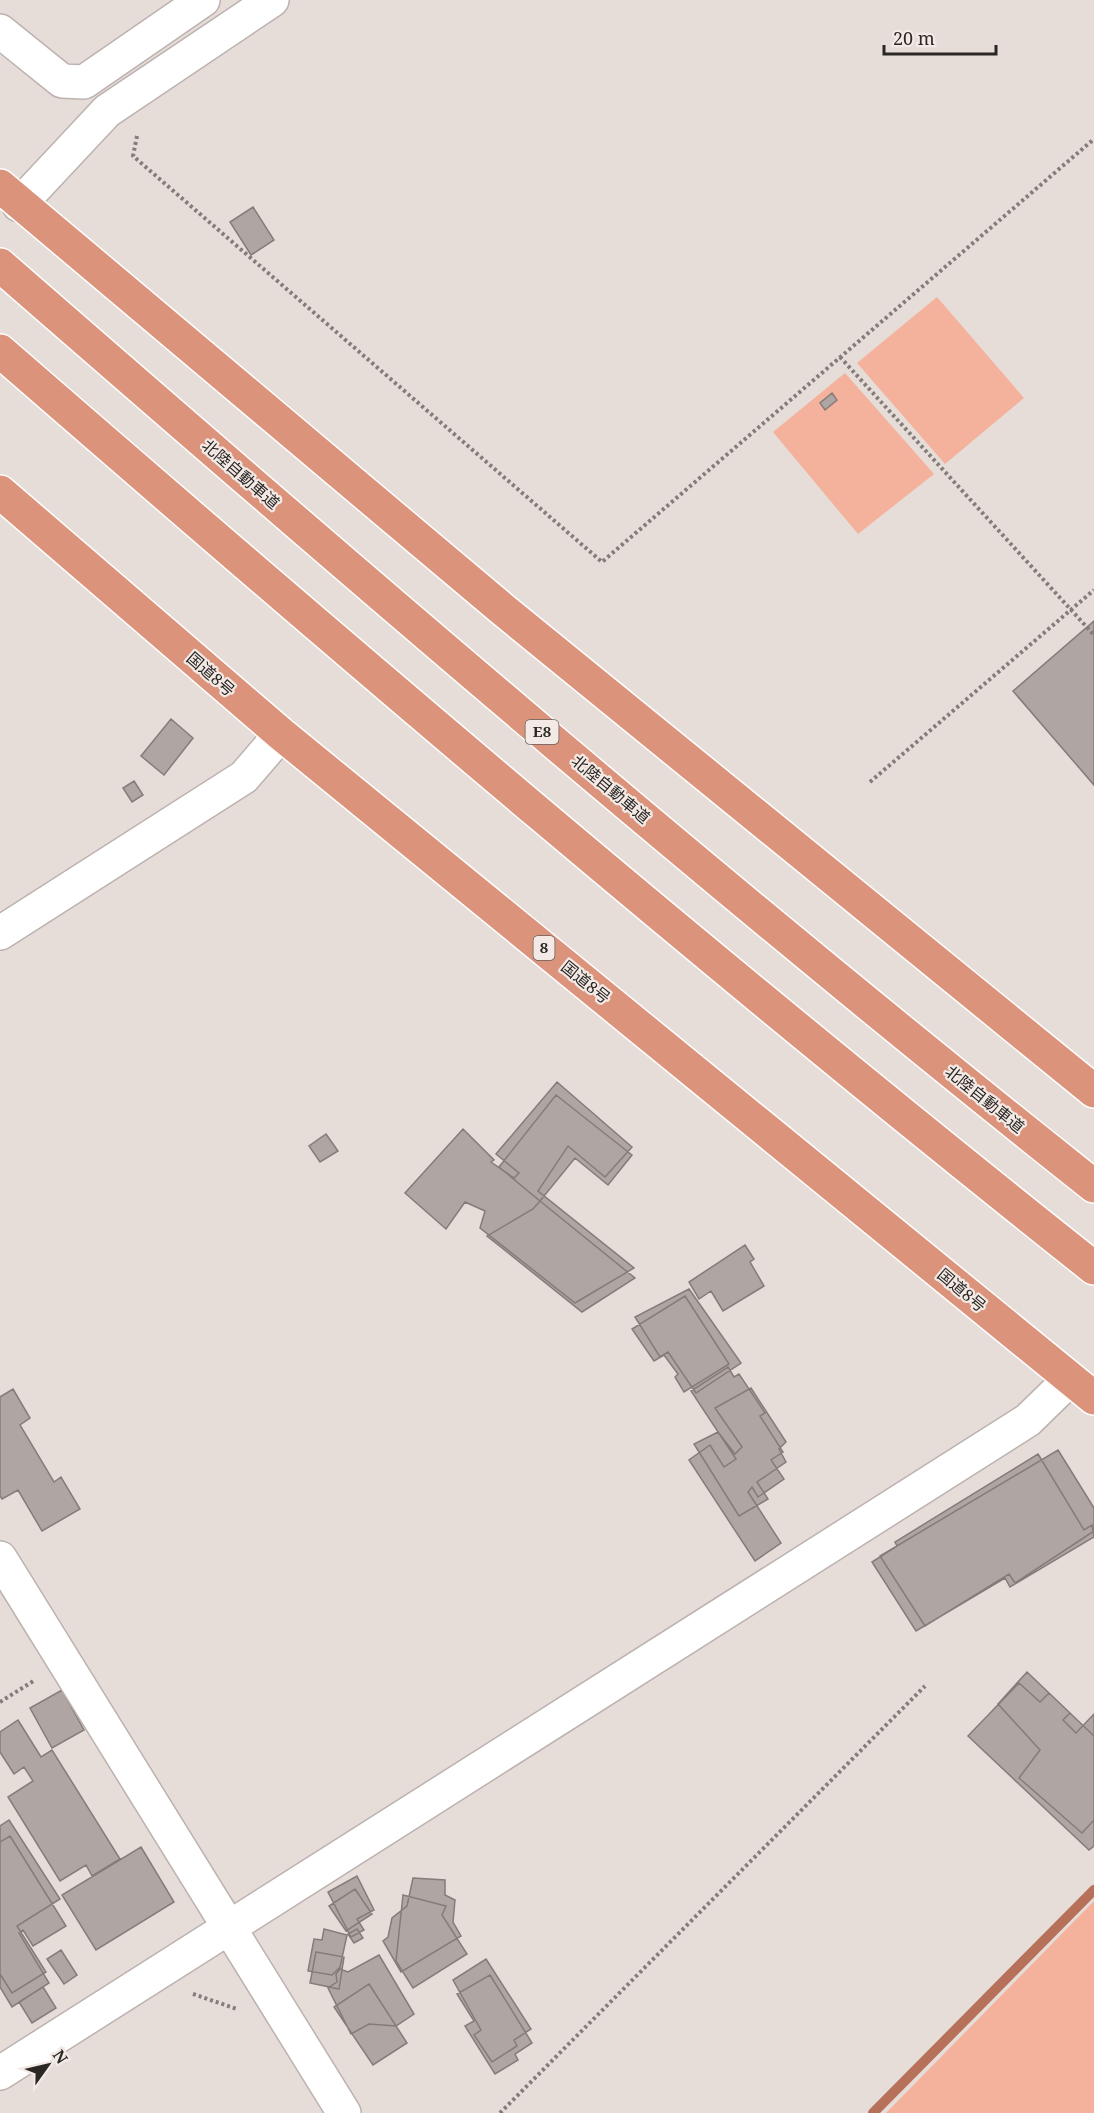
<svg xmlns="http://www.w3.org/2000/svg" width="1094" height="2113" font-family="'Noto Serif','Noto Sans JP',serif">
	<rect width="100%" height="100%" fill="#e6dcd8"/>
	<path fill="#f4b29c" d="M937,297L1024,398L945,464L857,363Z
		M845,373L934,474L858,534L773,432Z
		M1094,1901V2113H886Z"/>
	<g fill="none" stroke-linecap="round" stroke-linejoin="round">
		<path stroke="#b7715a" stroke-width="10" d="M873,2113L1094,1890"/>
	</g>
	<path fill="#afa5a2" stroke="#857c79" stroke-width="1.5" d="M253,207L274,240L251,255L230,222Z
		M832,393L837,400L825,410L820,403Z
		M1094,621V785L1013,691Z
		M171,719L193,738L164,775L141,756Z
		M134,781L143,795L132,802L123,788Z
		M557,1082L632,1147L605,1177L568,1146L538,1191L634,1268L575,1303L480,1228L485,1211L465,1202L446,1229L405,1193L463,1129L494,1160L491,1162L514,1178L519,1173L496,1154Z
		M556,1095L632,1155L608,1185L575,1158L540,1201L499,1167Z
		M326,1134L338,1151L320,1162L309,1146Z
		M540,1201L630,1274L635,1278L582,1312L487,1236L533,1209Z
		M745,1245L754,1259L750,1262L764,1286L723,1311L711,1291L699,1299L689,1282Z
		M689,1289L741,1363L696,1393L668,1352L660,1357L635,1317Z
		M685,1296L729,1364L684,1392L675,1377L678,1374L664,1355L654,1361L632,1329Z
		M728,1367L734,1377L739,1374L765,1413L760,1416L783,1452L771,1460L784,1479L758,1497L752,1487L748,1492L781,1543L755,1561L689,1460L710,1445L724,1467L736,1459L691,1391Z
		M751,1388L786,1442L779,1449L786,1462L757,1482L768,1499L739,1516L694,1444L718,1432L735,1454L742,1447L715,1408Z
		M13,1389L30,1418L20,1425L54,1482L61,1477L80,1509L42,1531L18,1490L2,1499L0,1496V1397Z
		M1058,1450L1094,1508V1531L1015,1583L1009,1574L925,1626L880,1556Z
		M1038,1454L1084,1530L1092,1525L1094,1537L1010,1587L1005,1578L916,1631L872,1562L897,1546L895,1542Z
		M1027,1672L1094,1736V1820L1082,1833L1019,1778L1040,1750L998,1704Z
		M1019,1683L1040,1702L1049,1693L1070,1713L1063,1720L1076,1733L1094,1714V1846L1089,1850L968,1736Z
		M62,1690L84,1730L52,1748L30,1708Z
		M18,1720L41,1757L52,1750L120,1859L92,1876L86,1865L60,1881L8,1797L33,1781L24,1767L14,1774L0,1752V1732Z
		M9,1820L60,1899L17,1926L46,1972L12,1993L0,1974V1826Z
		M10,1836L66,1926L33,1946L23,1930L19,1933L49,1983L12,2007L0,1987V1842Z
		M141,1847L174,1902L96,1950L62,1895Z
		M357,1876L374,1910L357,1919L364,1930L351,1937L328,1892Z
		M413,1878L445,1880V1895L455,1900L453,1922L461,1936L401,1972L383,1941L388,1937L392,1918L407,1906Z
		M355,1889L372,1914L346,1931L329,1906Z
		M403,1895L446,1906L442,1915L467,1954L413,1988L396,1961Z
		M324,1929L347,1935L340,1967L332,1975L308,1971L314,1939L322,1940Z
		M357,1929L363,1938L354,1943L348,1934Z
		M61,1950L77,1975L64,1984L47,1959Z
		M316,1952L344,1957L339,1989L310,1983Z
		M379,1955L414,2014L396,2026L369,2024L351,2034L328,1988L337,1982L336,1974L340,1969L348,1972Z
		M486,1959L531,2029L514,2040L517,2046L492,2062L474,2035L481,2030L453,1980Z
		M490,1975L532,2043L515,2054L518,2060L495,2074L465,2026L474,2021L457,1994Z
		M369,1984L407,2043L373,2065L334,2007Z
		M43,1987L56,2008L32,2023L19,2002Z"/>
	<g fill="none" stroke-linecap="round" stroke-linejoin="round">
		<defs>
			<path id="minor" d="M0,31L62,81L84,82L203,0
				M19,205L107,111L272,0
				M0,933L244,777L281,734
				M0,1558L344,2113
				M0,2073L1028,1420L1070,1379"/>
			<path id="highway" d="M0,186L501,608L1094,1091
				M0,265C359,578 721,890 1094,1186
				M0,351C359,663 721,972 1094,1268
				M0,492L281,734L1094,1398"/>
		</defs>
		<use href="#minor" stroke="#bcb2af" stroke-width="36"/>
		<use href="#highway" stroke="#fff" stroke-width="36"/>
		<path stroke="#837d7a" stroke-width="4" stroke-dasharray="3 3" stroke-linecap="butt" d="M137,136L133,156L602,562L1094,139
			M840,357L1094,635
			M870,782L1094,590
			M0,1702L35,1680
			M193,1994L237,2009
			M500,2113L925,1686"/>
		<use href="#minor" stroke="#fff" stroke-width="33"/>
		<use href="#highway" stroke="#db937b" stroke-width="33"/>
	</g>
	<g text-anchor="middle" stroke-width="4.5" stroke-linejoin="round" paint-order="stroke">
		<g fill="#f3e9e5" stroke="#66615f" stroke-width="1.5">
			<rect x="525.5" y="720" width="33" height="24" rx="4.5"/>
			<rect x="533.5" y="936" width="21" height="24" rx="4.5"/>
		</g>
		<g font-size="15" font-weight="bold" fill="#2a2725">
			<text x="542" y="737">E8</text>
			<text x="544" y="953">8</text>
		</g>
		<g font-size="16" fill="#2a2725" stroke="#f3e9e5">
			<text transform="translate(241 474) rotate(41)" y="6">北陸自動車道</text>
			<text transform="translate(211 674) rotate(41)" y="6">国道8号</text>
			<text transform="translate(611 789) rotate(40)" y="6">北陸自動車道</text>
			<text transform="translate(586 982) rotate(39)" y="6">国道8号</text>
			<text transform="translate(985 1099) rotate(39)" y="6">北陸自動車道</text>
			<text transform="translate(962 1290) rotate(40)" y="6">国道8号</text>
		</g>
	</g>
	<g transform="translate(48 2065) rotate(56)" stroke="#f3e9e5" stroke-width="4.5" paint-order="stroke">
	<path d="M0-4.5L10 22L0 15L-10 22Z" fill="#2a2725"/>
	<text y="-9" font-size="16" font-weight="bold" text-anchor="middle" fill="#2a2725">N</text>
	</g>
	<path d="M884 45v9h112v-9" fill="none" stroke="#2a2725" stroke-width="3"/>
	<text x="893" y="45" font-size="18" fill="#2a2725" stroke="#f3e9e5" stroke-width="4.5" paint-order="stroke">20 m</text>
</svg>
